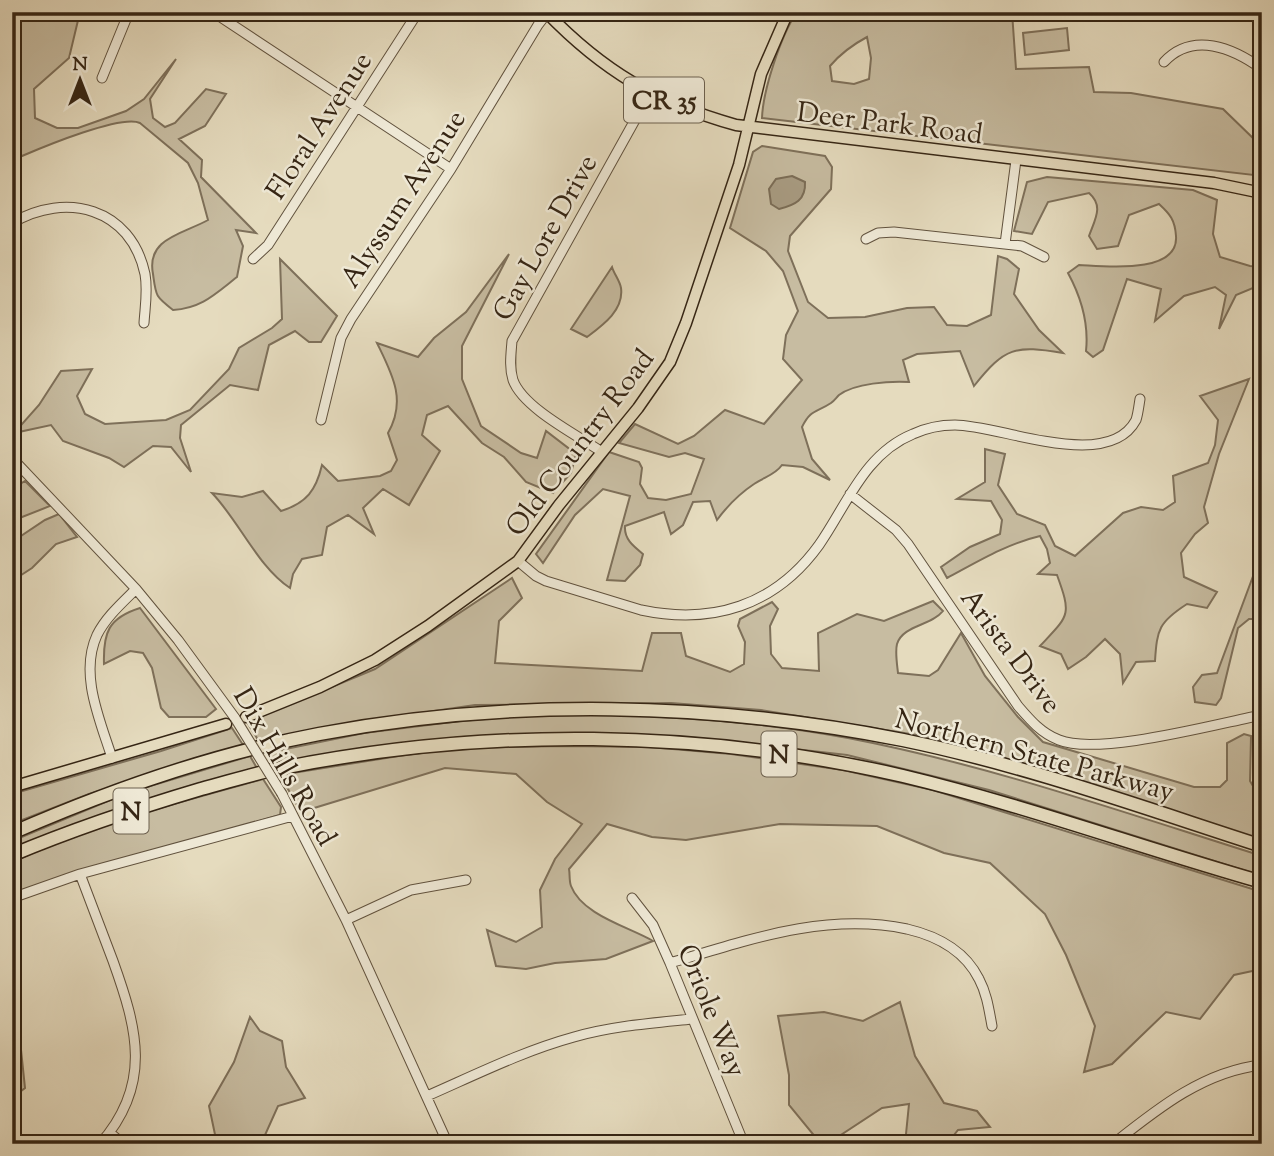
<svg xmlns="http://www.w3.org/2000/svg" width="1274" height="1156" font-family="'Sorts Mill Goudy',serif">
	<rect width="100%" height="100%" fill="#e5dbbe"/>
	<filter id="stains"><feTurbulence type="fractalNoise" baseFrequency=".00286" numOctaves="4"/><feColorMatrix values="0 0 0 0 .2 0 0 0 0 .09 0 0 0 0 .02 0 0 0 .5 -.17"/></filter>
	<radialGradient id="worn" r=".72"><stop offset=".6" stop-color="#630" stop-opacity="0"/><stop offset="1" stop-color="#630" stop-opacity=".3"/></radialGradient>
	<path fill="#c7bca1" stroke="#7e705a" stroke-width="2" fill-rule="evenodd" d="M25,12H80L69,58L34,89L35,118L57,128H78L126,111L144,99L176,59L150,99L153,118L165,127L175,123L206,89L226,94L205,126L179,139L202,160L201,177L256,233L236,230L243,246L237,277C215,294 202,308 173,310C155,296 156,296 153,274C146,238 183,234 208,220L198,183L188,163L140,123C122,114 43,147 22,156L12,148V27L27,18Z
		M797,12H1012L1016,69L1089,67L1094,92L1131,93L1223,109L1256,141L1262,142V176L762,118C763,90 781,35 797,12ZM867,37L871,58L869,79L854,84L832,81L830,66C841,53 852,45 867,37Z
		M1067,28L1069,50L1025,55L1023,33Z
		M762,146L825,156L832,167L831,189L790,236L788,251L808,302L828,318L865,317L907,308L934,307L947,325L967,326L991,315L998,256L1007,259L1019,269L1014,294L1039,330L1063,353C1015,345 1005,347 974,386L960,351L917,354L903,360L909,382C890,381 855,383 839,395C836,398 834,401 831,403C816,413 811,409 802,427L812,459L830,480L803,467L782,465C775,475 764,477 754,484C739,494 728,505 717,520L710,501L693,502L683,525L671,534L664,512L625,526C624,539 633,546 643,554L640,565L625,581L607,580L630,496L603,489L575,515L543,563L536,554L609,452L639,462L642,468L640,484L648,498L666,500L691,494L704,459L685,453L669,457L619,443L635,424L678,444L694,436L725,410L764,424L802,380L783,359L786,335L798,311L783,271L766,251L730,228L753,152Z
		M1047,177L1193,190L1217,200L1213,234L1220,257L1250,266L1262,267V289L1260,285L1236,295L1219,329L1226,295L1215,287L1184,296L1155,321L1161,289L1127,279L1103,350L1093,357L1086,351C1089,323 1081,297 1068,273L1079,265C1104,266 1179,275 1176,236C1175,220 1170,214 1159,204L1129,215L1118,246L1097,249L1089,236C1095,219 1104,206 1089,193L1048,202L1032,234L1014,231L1027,182Z
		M509,254L462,346V379L481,426L521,453L537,458L546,431L576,454L571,473L553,493L526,482L504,457L482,443L448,406L427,415L422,435L440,451L409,505L383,489L363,508L374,534L348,515L327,527L322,555L302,559L293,574L290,588C258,567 239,521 212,493L242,497L263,491L281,511C307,503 316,490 322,465L338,481L380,476L391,471L397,460L388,433C407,400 392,374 377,343L418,357L434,338L466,312Z
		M280,259L337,316L321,342H309L295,331L269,345L258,390L230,385L181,425L180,438L191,472L171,447L153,446L124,467L109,458L63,441L51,425L14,433L39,405L61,371L92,369L77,396L85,414L105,424L166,420L190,410L229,369L239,348L272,328L282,319Z
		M612,267C614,274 620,281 621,288C624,310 603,325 587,337L571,329Z
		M1249,379L1219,454L1204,507L1208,523L1195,534L1181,553L1184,577L1217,592L1207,608L1187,604C1159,622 1157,629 1155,661L1136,662L1123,683L1120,654L1105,639L1086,657L1068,669L1061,654L1040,646C1069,615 1072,616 1057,575L1038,574L1050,563L1047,549L1040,536C1006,544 977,562 947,578L941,567L970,547L1000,534L1002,520L991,501L957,499L985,482V449L1005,454L998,485L1017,514L1045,525L1055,546L1075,556L1123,513L1141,507L1163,510L1175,502L1173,476L1208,463L1215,445L1218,420L1200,396Z
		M25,481L50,506L12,521V489Z
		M59,514L77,537L56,544L32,568L12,581V542L45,520Z
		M1262,552V619H1249L1238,628L1221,698L1216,705L1195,702L1193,687L1202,675L1217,673Z
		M512,578L522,598L499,621L495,663L642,671L652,633H681L686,656L730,672L744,664L745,642L738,626L740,619L772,602L778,609L770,626L771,654L782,668L819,671L818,633L857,614L884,621L933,601L943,611C931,626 903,625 897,644C895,652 897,664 898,673L929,676L938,670L961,633L985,676L1018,717L1043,742L1194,787H1220L1227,780V743L1244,734L1251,736L1250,781L1256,791L1262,792V841L1005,758L929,737L761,710L671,703L475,705L359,722L260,743L247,722L375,669Z
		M140,608L216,709L206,717H169L161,708L152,668L143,653L130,651L104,664C103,633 108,618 140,608Z
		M563,713C659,716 754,720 848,738C989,765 1125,813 1262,856V876L989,790L847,755L698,738L567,733L461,737L272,763L266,753L364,733L460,721Z
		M232,728L245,748L89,794L12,824V794L161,751Z
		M565,746L649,747L731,754L843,770L933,790L1262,892V969L1234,975L1200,1019L1166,1012L1112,1064L1084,1072L1095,1026L1066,955L1045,914L990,863L944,853L877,826L780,824L686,840L652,837L607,824L569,869C570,874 569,881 571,886C582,915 629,927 653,941L606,959L555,963L526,969L496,966L487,930L516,942L542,927L540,890L555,859L582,824L547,802L516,774L445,768L301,812L280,775L405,755L463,748Z
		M250,756L258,770L12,850V841L127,793Z
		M263,779L281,807L280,815L12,894V862C95,824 176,803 263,779Z
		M900,1002L915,1056L944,1103L977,1111L990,1127L958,1130L947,1144H905L909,1104L882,1108L827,1144H821L789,1105V1075L778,1016L824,1012L863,1021Z
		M12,1009L18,1021L25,1088L12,1098Z
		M250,1017L260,1031L282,1041L286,1067L305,1098L278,1106L261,1144H217L209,1106L234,1062Z"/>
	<path fill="#a99d84" stroke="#7b6d57" stroke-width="2" d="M792,176L805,182C806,200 795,205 779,209L771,204L769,189L776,179Z"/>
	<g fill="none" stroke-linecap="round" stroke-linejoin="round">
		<defs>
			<path id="minor" d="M213,12L451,169
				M1164,62C1193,31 1233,48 1262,69
				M102,78L129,12
				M12,223C66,191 131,208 145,274C148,291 145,307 144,323
				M866,239L878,233L894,232L1022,246L1044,257
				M1005,244L1016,160
				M253,259L268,245L418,12
				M321,420L341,338L351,319L451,169L538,25L548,12
				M602,452C577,435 523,408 513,380C509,367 511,354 512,341L650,93
				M12,458L136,589L178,640L235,718
				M850,494L896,530L908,544L1018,706C1030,720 1041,733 1059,740C1098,756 1216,724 1262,715
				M518,561L536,576L546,581L641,610C712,625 775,606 819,545C847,505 864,454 913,434C926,428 941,425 955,425C1000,425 1108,473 1136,420C1138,414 1139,405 1140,399
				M112,758C100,720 79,674 97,635C106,617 122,603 136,589
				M282,794L346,920L448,1144
				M80,874C91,903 102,932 113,961C137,1028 153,1084 100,1144
				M12,898L80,874L293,816
				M632,898L653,925L670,963L744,1144
				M346,920L411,890L466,880
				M670,963C748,940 825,912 907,929C937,936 965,951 979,979C987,994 989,1010 992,1026
				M427,1096C475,1075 523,1051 574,1037C612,1026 653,1023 692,1019
				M110,1133L123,1144
				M1113,1144C1157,1109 1204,1071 1262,1065"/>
			<path id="major" d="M546,12C603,71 657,103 736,125L1214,183L1262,193
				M246,717L320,687L375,660L428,626L518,561L559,505L638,408L670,362L686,323L739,165L761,74L788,12
				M12,787L226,724"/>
			<path id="highway" d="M12,833C110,790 213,754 319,734C511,698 711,702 903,740C1025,765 1144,808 1262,846
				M12,855C74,829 137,808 201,789C228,782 255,773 282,768C487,727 700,729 903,776C1024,805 1142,848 1262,882"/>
		</defs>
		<use href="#minor" stroke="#61523e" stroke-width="11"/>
		<use href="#major" stroke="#352514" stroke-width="13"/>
		<use href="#highway" stroke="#352514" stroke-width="15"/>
		<use href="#minor" stroke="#eee8d5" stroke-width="9"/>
		<use href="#major" stroke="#e5dbbe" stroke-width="10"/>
		<use href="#highway" stroke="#e5dbbe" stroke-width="12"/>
		<defs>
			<path id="minor-bridge" d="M235,718L282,794"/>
		</defs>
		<use href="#minor-bridge" stroke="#61523e" stroke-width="11" stroke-linecap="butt"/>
		<use href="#minor-bridge" stroke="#eee8d5" stroke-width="9"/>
	</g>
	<g text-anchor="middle" stroke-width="5" stroke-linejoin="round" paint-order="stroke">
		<g fill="#eee8d5" stroke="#6c604e" stroke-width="2">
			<rect x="624" y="77.5" width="80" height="45" rx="5"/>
			<rect x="761.5" y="731.5" width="35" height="45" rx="5"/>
			<rect x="113.5" y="788.5" width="35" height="45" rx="5"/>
		</g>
		<g font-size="26" font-weight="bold" fill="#352514">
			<text x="664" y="109">CR 35</text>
			<text x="779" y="763">N</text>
			<text x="131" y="820">N</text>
		</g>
		<g font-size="28" fill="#352514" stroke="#eee8d5">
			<text transform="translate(890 122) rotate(7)" y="10">Deer Park Road</text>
			<text transform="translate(318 125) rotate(-57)" y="10">Floral Avenue</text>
			<text transform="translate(402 198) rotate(-57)" y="10">Alyssum Avenue</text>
			<text transform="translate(544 237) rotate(-61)" y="10">Gay Lore Drive</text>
			<text transform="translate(579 442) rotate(-53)" y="10">Old Country Road</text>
			<text transform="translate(1012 650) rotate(53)" y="10">Arista Drive</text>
			<text transform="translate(1035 754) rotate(15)" y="10">Northern State Parkway</text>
			<text transform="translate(286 766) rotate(60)" y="10">Dix Hills Road</text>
			<text transform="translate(713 1010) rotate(68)" y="10">Oriole Way</text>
		</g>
	</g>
	<rect width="1274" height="1156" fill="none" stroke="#e5dbbe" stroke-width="42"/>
	<rect x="14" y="14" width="1246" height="1128" fill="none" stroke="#352514" stroke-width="3.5"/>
	<rect x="21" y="21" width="1232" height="1114" fill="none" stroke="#352514" stroke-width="2"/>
	<g transform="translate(80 80)" stroke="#eee8d5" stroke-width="5" paint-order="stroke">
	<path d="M0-5L12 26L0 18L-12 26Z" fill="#352514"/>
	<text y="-10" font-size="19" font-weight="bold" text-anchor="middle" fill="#352514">N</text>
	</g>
	<rect width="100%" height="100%" filter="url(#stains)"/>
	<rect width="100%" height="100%" fill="url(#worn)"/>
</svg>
